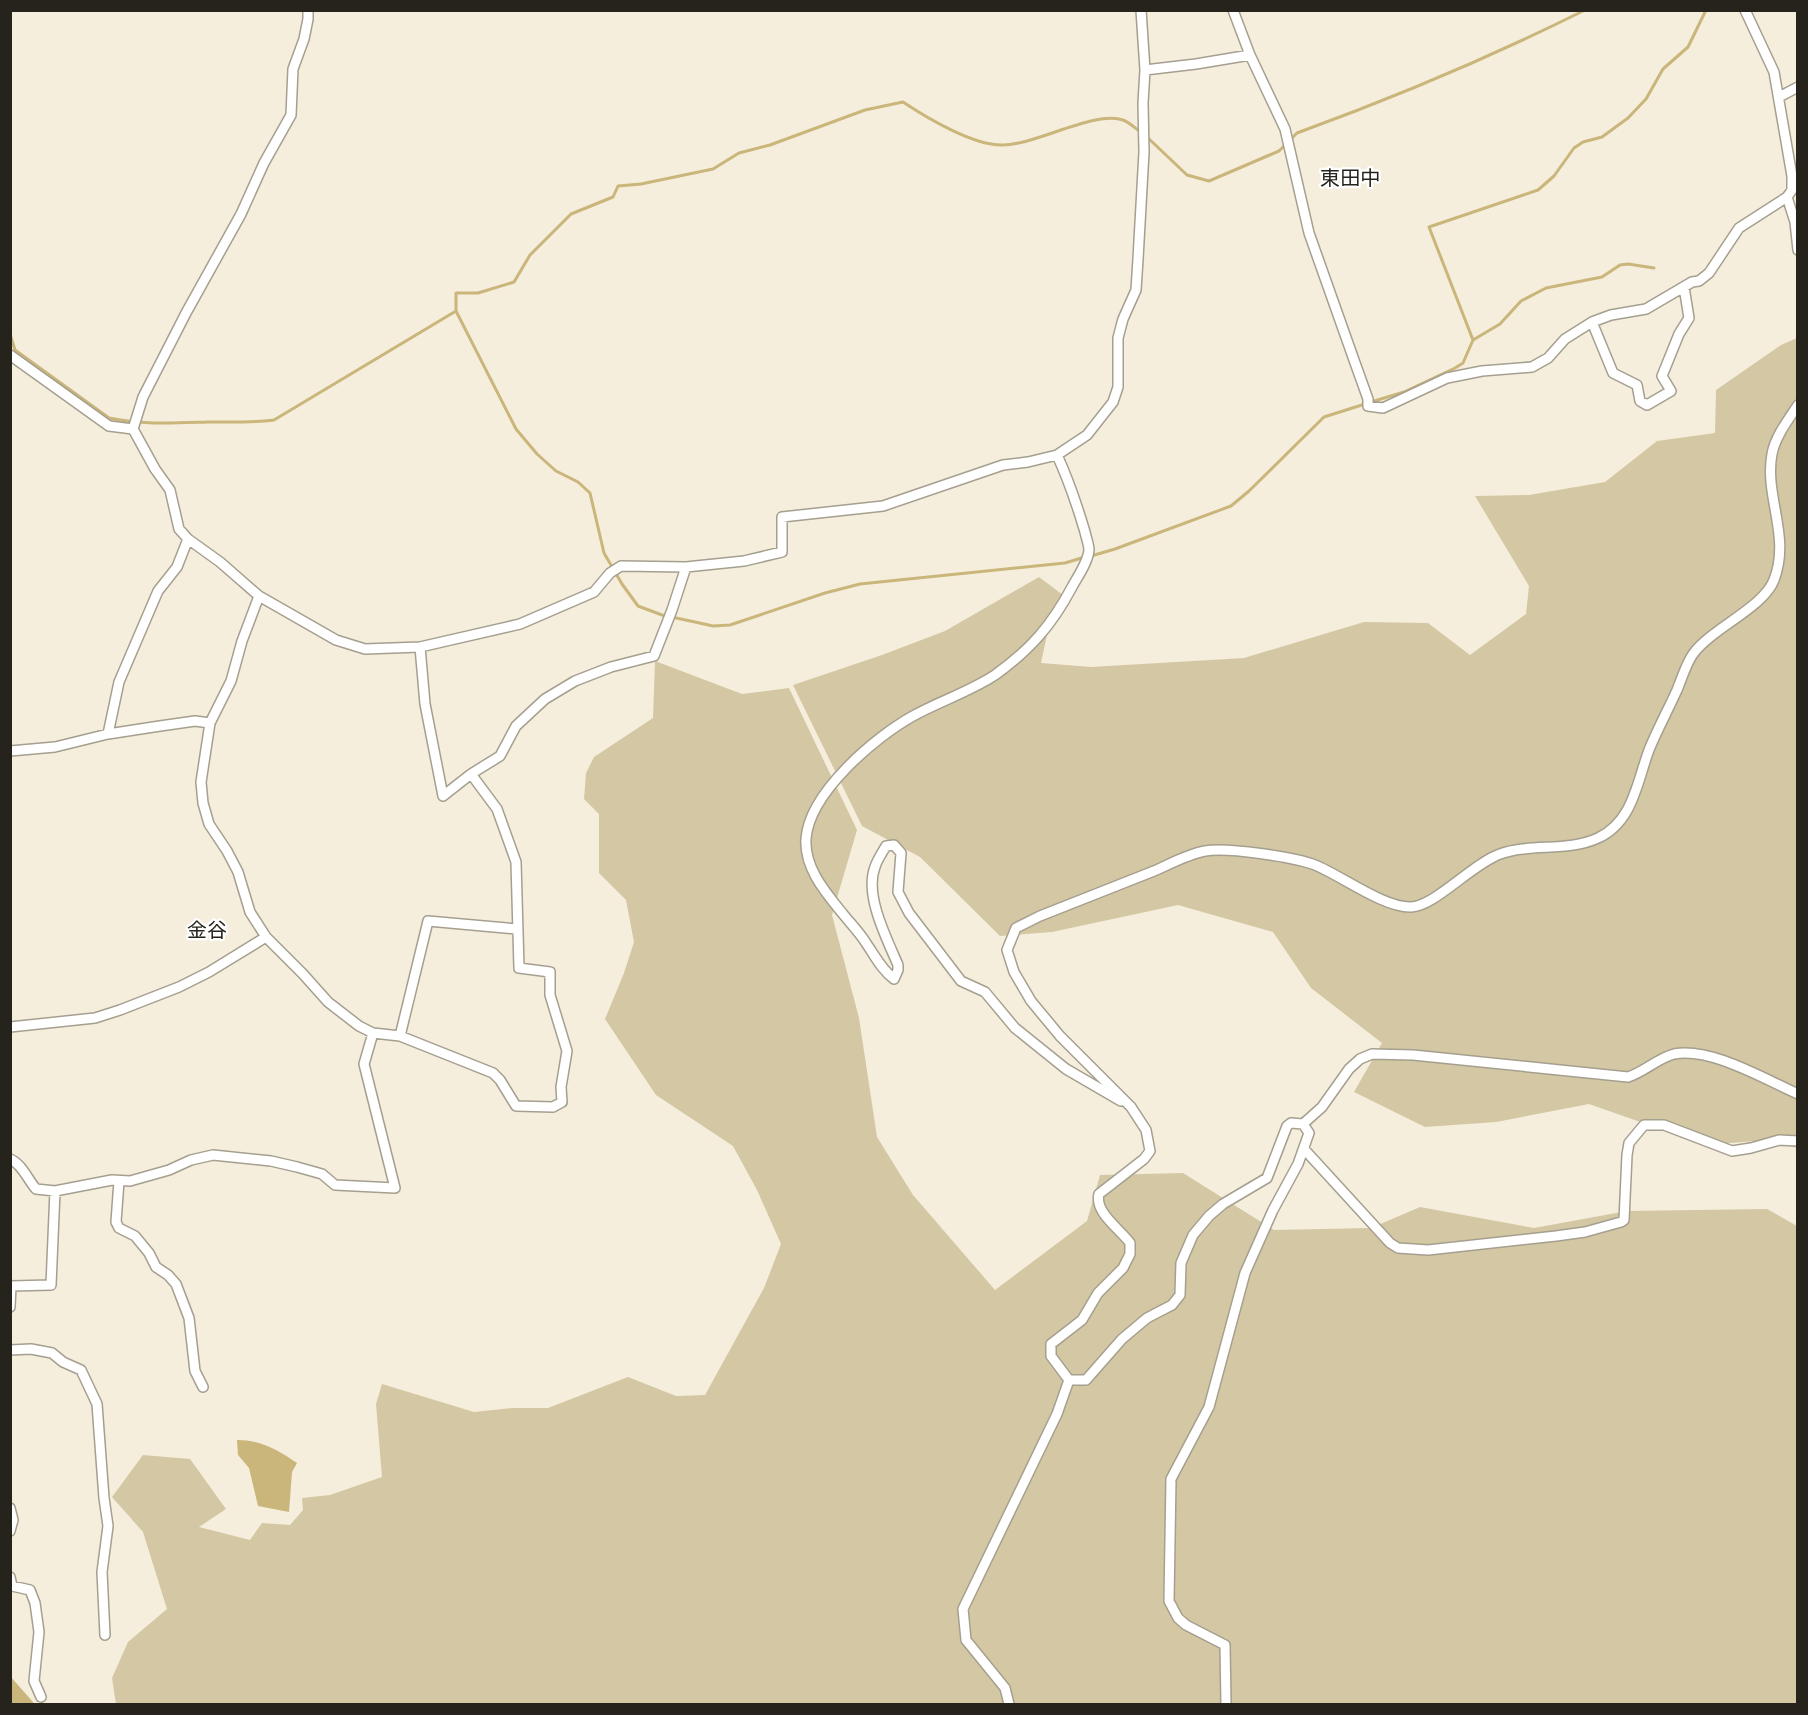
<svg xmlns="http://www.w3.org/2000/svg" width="1808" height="1715" font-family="Overpass,'Noto Sans JP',sans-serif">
	<rect width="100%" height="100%" fill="#f5eedc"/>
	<path fill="#d4c7a3" d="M1797,338V1148L1767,1140L1706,1145L1589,1104L1496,1122L1425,1127L1354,1092L1382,1043L1311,988L1273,932L1178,905L1052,932L1000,936L920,857L862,826L793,685L882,655L945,631L1039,577L1067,598L1050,621L1041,663L1091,667L1244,658L1364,622L1428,623L1470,655L1526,614L1529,586L1475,496L1529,495L1605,482L1657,441L1715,433L1716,390L1781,345Z
		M655,661L742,694L789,688L857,830L832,915L859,1018L877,1137L913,1195L995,1290L1087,1221L1100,1175L1183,1173L1274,1230L1371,1228L1420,1207L1534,1228L1627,1211L1767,1209L1797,1226V1704H116L112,1678L128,1642L167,1609L143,1532L112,1497L143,1455L190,1459L226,1509L199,1527L250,1540L262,1523L290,1525L303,1510L302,1498L330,1495L382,1477L376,1404L382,1384L474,1412L513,1408H548L628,1377L676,1396L705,1395L764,1288L781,1244L757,1190L733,1146L656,1095L605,1019L624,973L634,942L626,900L599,873V814L584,799L586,773L594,757L653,718Z"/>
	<path fill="#cab67b" d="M237,1440C261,1440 278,1450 297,1463L292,1472L289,1512L258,1506L249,1468L238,1455Z
		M10,1676L33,1702L34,1704H11Z"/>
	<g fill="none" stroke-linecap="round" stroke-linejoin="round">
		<path stroke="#cab67b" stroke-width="3" d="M1147,137L1187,175L1209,181L1279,151L1286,144
			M1291,139L1297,133C1396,97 1491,57 1585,10
			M10,334L15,350L109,418C141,425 175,423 208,422C230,422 252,423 274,420L456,311
			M1473,340L1429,227L1538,190L1554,176L1574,148L1583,142L1602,137L1628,118L1646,99L1663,69L1688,47L1706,10
			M1371,402L1404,392L1455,368L1463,363L1473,340L1500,324L1521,301L1546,288L1602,277L1620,265L1628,264L1654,268
			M1091,556L1115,549L1231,506L1249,491L1324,417L1365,404
			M1085,557L1065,563L860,584L825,593L730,625L713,626L695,622L662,615L638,606L622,584L604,553L590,493L578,482L556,471L537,454L516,429L456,311V293H478L514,282L530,255L571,214L613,197L618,186L641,184L713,169L739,153L770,145L865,110L903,102C927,118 974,146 1003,145C1035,145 1096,110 1123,120C1129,122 1136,129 1142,133"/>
		<defs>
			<path id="street" d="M308,10V19L304,39L293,69L291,115L264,163L241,214L186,313L143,397L133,429L155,469L170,490L179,529L188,539L220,562L259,596L336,640L365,649L420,647L520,624L594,592L610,573L621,566L686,567L744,561L782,552V517L883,506L1003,465L1028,462L1057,455L1087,435L1113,402L1118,387V338L1123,319L1136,290L1138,259L1144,152L1143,103L1145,70L1141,10
				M1233,10L1250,55L1285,129L1309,233L1354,360L1368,399V406L1383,408L1447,378L1482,371L1532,367L1548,358L1565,339L1592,322L1611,315L1646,309L1692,282L1699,281L1709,273L1739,228L1787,197L1792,190V176L1774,72L1745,10
				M1145,70L1196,64L1250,55
				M1779,97L1798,87
				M1787,197L1795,222L1798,250
				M1592,322L1613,373L1637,385L1640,401L1647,405L1671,391L1662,376L1679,334L1689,318L1684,287
				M10,355L109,426L133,429
				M1057,455C1069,481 1077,505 1085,532C1086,537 1089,545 1089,550C1088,562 1078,576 1072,587C1052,625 1030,650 995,675C969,692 940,701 913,716C875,737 809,793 806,839C804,868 826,893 843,914C851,924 860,933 866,943C875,956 881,969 894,979L898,970V965C887,939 864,895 875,867C877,860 882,853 886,846L894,845L901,853L898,892L909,913L961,981L985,992L1015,1028L1066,1069L1121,1101
				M259,596L242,641L231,681L210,723L201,782L203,803L209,824L227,851L238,872L250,912L266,937L303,974L328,1002L359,1026L373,1033L400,1036L493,1073L500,1080L516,1106L553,1107L562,1102L561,1087L567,1051L550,995V972L519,968L516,862L497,809L471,774
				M420,647L425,704L443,796L471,774L500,756L516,726L545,699L575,681L611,667L654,656L672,610L686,567
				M108,734L119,682L158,591L177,567L188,539
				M10,751L55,747L108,734L160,726L195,721L210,723
				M10,1027L95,1018L120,1010L179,987L209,972L266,937
				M400,1036L428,921L517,929
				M1304,1149L1390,1243L1398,1248L1428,1250L1556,1236L1585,1232L1621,1222L1624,1220L1627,1155L1629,1143L1644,1125H1664L1732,1151L1751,1148L1779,1140L1798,1141
				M10,1159C22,1164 28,1180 36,1189L55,1191L112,1180L130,1181L169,1170L191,1160L213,1155L271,1161L297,1167L322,1174L335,1185L395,1188L364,1064L373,1033
				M119,1181L116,1222L119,1228L135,1236L149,1253L156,1267L168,1275L176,1284L189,1318L195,1371L203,1387
				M10,1307L11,1286L51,1285L55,1191
				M10,1350L31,1349L52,1353L63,1362L81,1370L97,1404L104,1498L108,1526L102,1572L105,1635
				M1069,1380L1051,1356V1344L1082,1320L1098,1293L1123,1268L1130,1254V1243C1120,1229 1094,1212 1099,1194L1144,1159L1150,1151L1146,1130L1131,1107L1060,1036L1031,1001L1014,972L1007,950L1016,928L1040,916C1078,901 1116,886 1154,871C1170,864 1188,854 1205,851C1227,847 1294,857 1315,865C1342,876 1384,908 1411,907C1435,906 1472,864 1500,854C1531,843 1568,852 1598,838C1633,822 1637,782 1649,750C1657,730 1668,710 1677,690C1682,678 1686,664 1693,654C1712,628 1763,608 1774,580C1791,536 1764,496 1772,454C1775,437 1788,420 1798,405
				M1069,1380H1086L1122,1339L1147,1318L1172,1305L1180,1295L1181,1263L1193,1235L1209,1216L1223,1204L1267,1178L1287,1126L1291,1123L1303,1124L1322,1107L1349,1069L1360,1059L1372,1054L1413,1055L1628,1077C1644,1072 1658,1058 1674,1054C1711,1047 1764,1079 1798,1094
				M10,1508L13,1520L10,1531
				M10,1577L12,1586L30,1590L35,1603L39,1632L34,1681L41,1697
				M1009,1704L1005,1688L966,1640L963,1609L1057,1414L1069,1380
				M1226,1704L1225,1645L1186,1625L1178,1618L1169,1601L1171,1479L1209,1407L1245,1273L1273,1210L1298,1164L1309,1133L1303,1124"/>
		</defs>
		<use href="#street" stroke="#a59f8f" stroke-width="12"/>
		<use href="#street" stroke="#fff" stroke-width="9"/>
	</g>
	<g text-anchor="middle" stroke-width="4.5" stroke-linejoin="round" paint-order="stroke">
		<g font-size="20" fill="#26231d" stroke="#fff">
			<text x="1350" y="185">東田中</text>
			<text x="207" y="937">金谷</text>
		</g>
	</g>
	<rect width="1808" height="1715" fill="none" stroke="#26231d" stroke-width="24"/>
</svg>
